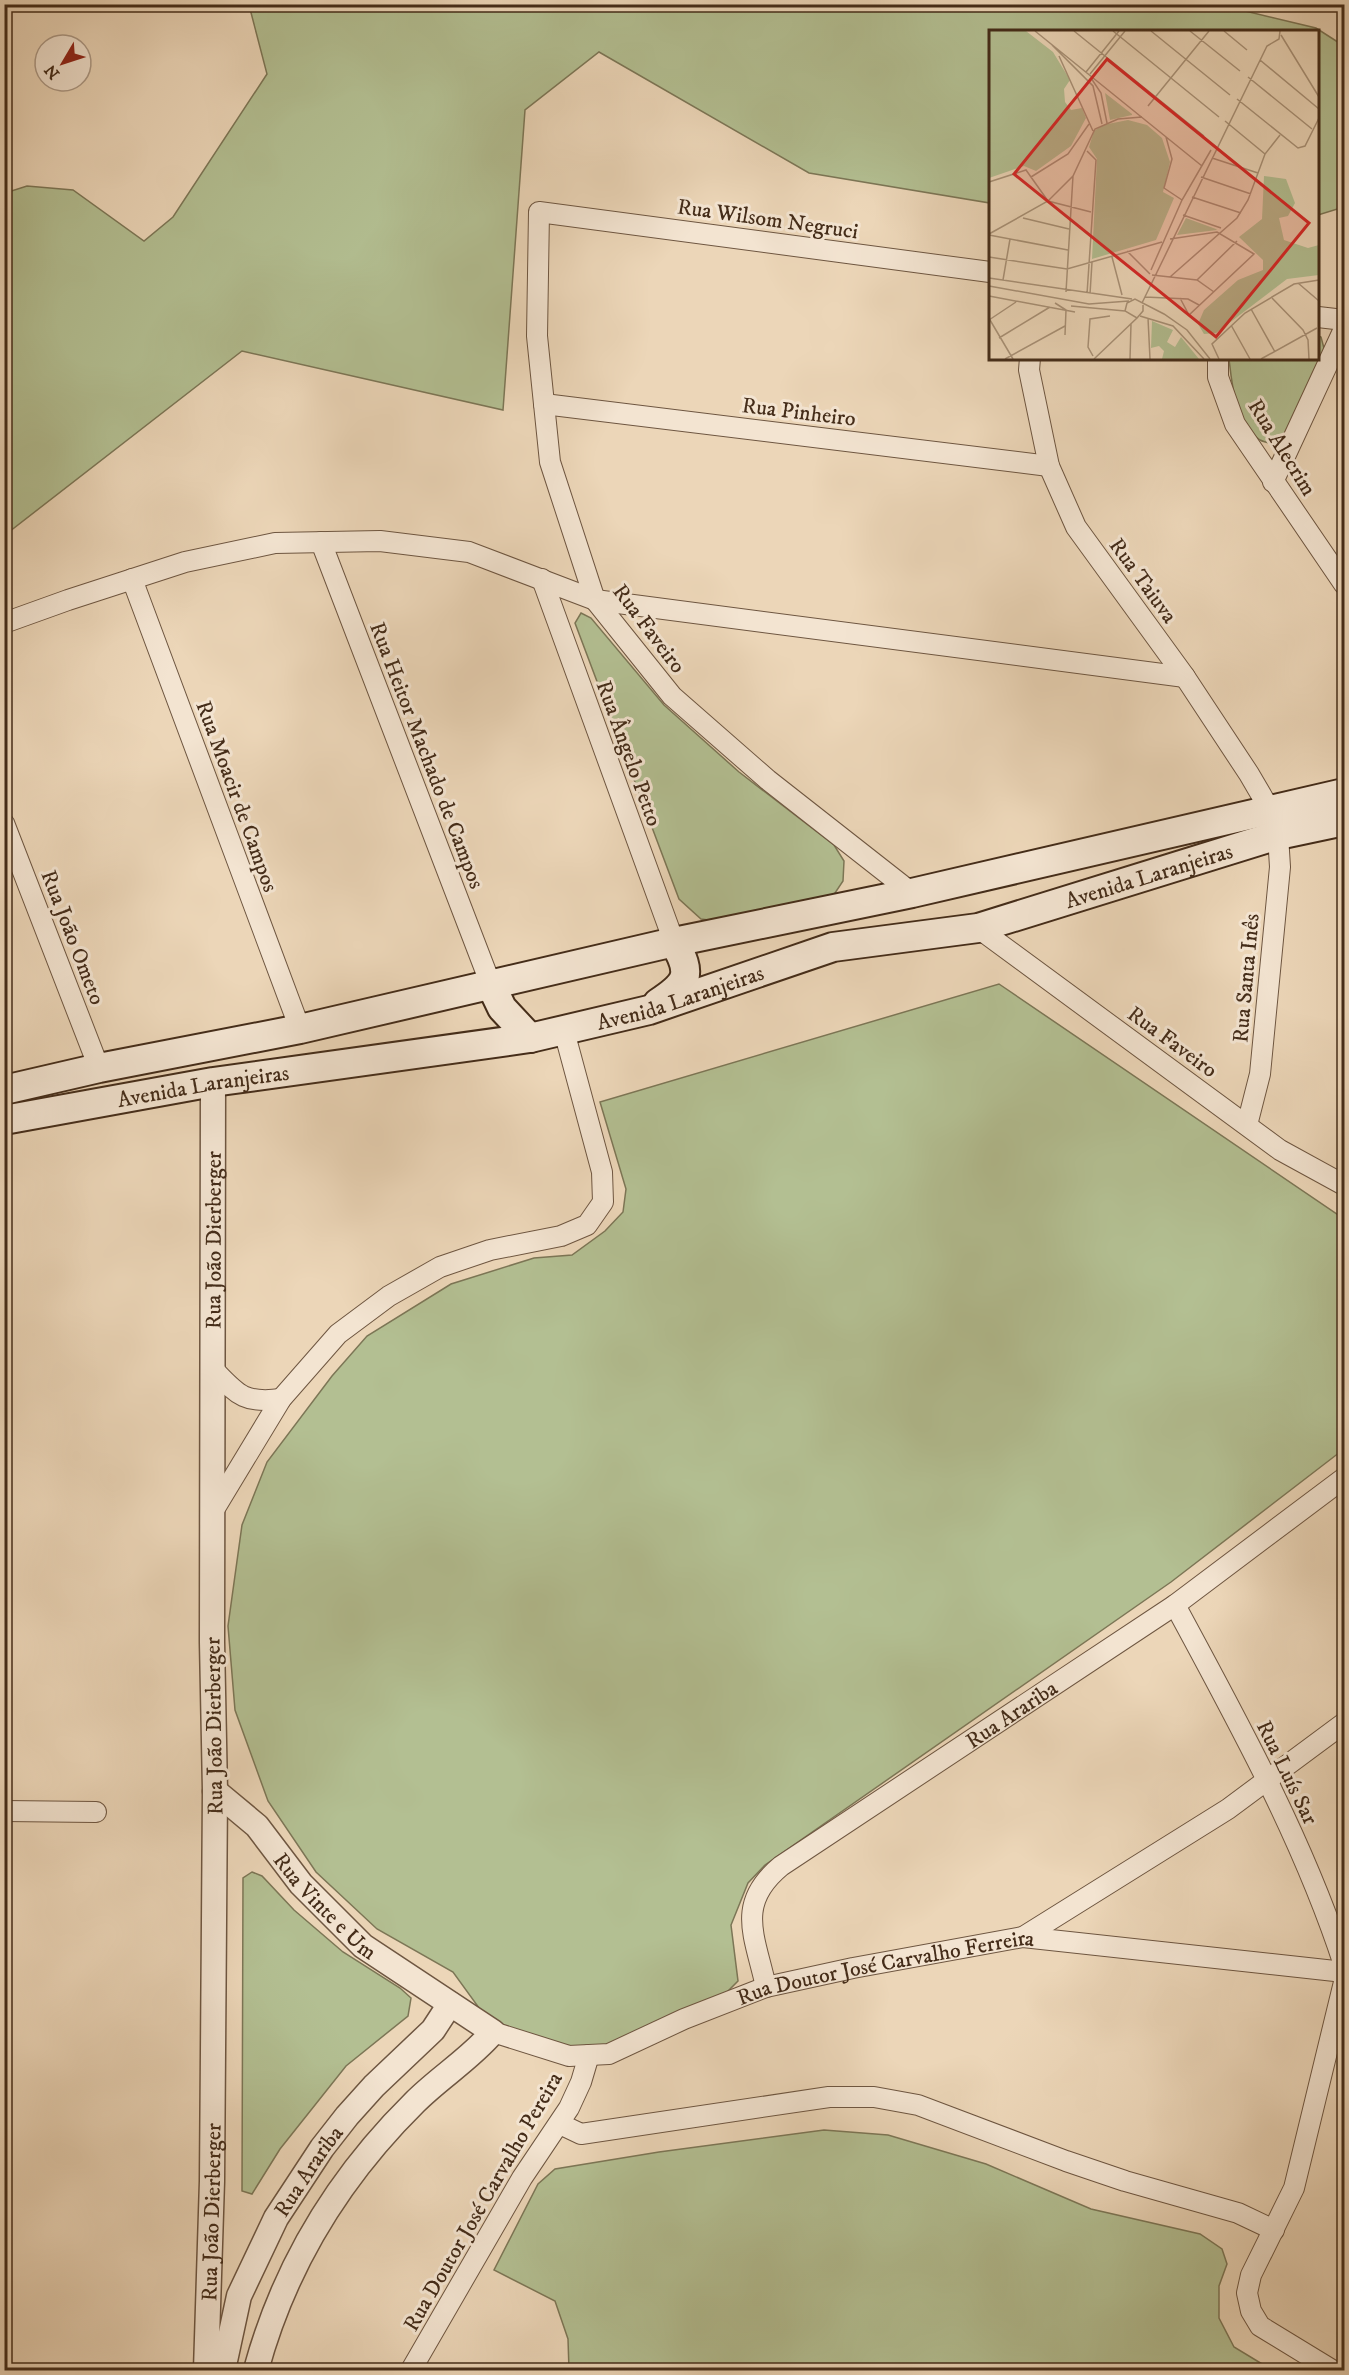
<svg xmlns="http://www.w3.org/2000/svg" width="1349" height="2375" font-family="'IM FELL DW Pica',serif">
	<rect width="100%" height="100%" fill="#ecd6b8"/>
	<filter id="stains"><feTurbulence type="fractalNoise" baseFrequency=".00333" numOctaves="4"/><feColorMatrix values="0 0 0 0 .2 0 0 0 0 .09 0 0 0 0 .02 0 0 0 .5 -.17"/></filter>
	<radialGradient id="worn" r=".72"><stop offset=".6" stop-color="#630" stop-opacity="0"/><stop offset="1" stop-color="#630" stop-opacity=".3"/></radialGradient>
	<path fill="#b3bf92" stroke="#7c7656" stroke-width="1.5" d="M1216,4L1316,28L1344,46V207L1318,215V32H990V203L809,173L599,52L525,110L503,410L242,351L5,535V193L27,186L73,190L144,241L173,217L267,74L249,5Z
		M1318,336L1321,337L1325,352L1282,445C1276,444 1265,443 1260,440C1235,423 1232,385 1229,359L1318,358Z
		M581,613L591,618L664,705L739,772L834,845L844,861L843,881L831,899L723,922L701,919L679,899L575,623Z
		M999,984L1344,1219V1449L1171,1582L765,1865L748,1883L731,1925L738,1981L724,1995L619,2042L583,2049L514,2033L487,2019L453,1972L377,1929L316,1872L268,1801L235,1710L228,1626L242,1525L267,1462L332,1376L367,1336L451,1284L534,1258L572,1255L605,1231L623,1212L626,1189L600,1102Z
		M252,1872L262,1876L294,1910L343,1952L400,1988L411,1998L408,2016L346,2066L280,2149L252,2194L242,2191L243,1878Z
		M824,2130L888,2135L986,2164L1091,2209L1200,2234L1222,2249L1227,2264L1219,2286V2318L1234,2347L1272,2370H569L568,2339L555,2301L494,2270L538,2184L555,2169L659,2152Z"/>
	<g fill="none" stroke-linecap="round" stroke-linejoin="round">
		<defs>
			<g id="minor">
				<path d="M1318,317L1344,320"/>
				<path d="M1030,358L1029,370L1049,466L1076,527L1185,677L1249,774L1270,810"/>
				<path d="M1218,358V377L1235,424L1344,584"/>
				<path d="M544,404L1049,466"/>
				<path d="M1273,482L1344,329"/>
				<path d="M321,542L491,985"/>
				<path d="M132,579L300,1029"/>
				<path d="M542,579L674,942"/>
				<path d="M4,623L68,600L185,562L275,543L380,541L469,552L595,600L1185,677"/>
				<path d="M4,823L99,1068"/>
				<path d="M912,893L768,780L672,696L595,600L550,462L537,336L539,212L990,272"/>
				<path d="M978,928L1280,1150L1344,1185"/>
				<path d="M1247,1125L1260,1074L1280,867L1278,835"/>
				<path d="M212,1368C237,1394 243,1404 281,1399"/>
				<path d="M212,1513L281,1399L338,1334L389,1296L440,1267L490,1250L561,1236L587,1225L603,1202L602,1172L564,1031"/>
				<path d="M1175,1605C1238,1722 1303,1839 1344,1965"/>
				<path d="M4,1811L96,1812"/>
				<path d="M1023,1937L1228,1809L1344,1723"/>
				<path id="s1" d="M766,1987C755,1936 735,1904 781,1866L1175,1605L1344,1478"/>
				<path id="s2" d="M493,2032L569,2056L609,2054L684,2019L766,1987L853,1968L1023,1937L1344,1972"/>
				<path d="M560,2124L581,2134L829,2097H874L918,2105L1066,2161L1125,2181L1238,2213L1274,2230"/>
				<path d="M411,2370L522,2178L569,2108L581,2082L589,2055"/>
				<path d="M1332,2370L1260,2326L1251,2311L1247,2293L1251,2275L1294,2188L1344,1982"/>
			</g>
			<g id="tertiary">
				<path id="s3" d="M215,1791L257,1826L301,1884L363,1946L493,2032C470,2059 440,2077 415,2102C339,2177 284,2267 256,2370"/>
				<path id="s4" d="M206,2370L212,2181L215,1791L212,1642L213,1082"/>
				<path id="s5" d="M223,2370L239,2296L276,2218L322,2148L347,2116L374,2086L433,2030L450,2004"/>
			</g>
			<g id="secondary">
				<path d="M491,985L502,1008L530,1038"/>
				<path d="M658,1003C688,983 693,975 674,942"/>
				<path d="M4,1090L99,1068L300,1029L674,942L912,893L1344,793"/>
				<path id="s6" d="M4,1120L213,1082L530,1038L649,1010L833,947L978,928L1278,835L1344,821"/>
			</g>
		</defs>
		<use href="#minor" stroke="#6e5641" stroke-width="22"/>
		<use href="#tertiary" stroke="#6e5641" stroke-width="27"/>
		<use href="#secondary" stroke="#442c19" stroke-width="32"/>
		<use href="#minor" stroke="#f3e4d1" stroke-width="20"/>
		<use href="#tertiary" stroke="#f3e4d1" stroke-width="24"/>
		<use href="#secondary" stroke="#f3e4d1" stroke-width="28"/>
	</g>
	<g text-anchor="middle" stroke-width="6" stroke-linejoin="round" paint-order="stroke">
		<g font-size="22" fill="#442c19" stroke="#f3e4d1">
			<text transform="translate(768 218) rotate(8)" y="8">Rua Wilsom Negruci</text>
			<text transform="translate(799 411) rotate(7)" y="8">Rua Pinheiro</text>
			<text transform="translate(1283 447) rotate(58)" y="8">Rua Alecrim</text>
			<text transform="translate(1144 580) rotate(54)" y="8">Rua Taiuva</text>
			<text transform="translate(650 628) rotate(53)" y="8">Rua Faveiro</text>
			<text transform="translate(630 753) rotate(70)" y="8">Rua Ângelo Petto</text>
			<text transform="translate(428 755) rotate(69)" y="8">Rua Heitor Machado de Campos</text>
			<text transform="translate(238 796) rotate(70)" y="8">Rua Moacir de Campos</text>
			<text dy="8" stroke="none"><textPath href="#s6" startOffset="1174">Avenida Laranjeiras</textPath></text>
			<text transform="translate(74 937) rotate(69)" y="8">Rua João Ometo</text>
			<text transform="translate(1245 978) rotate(-85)" y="8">Rua Santa Inês</text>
			<text dy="8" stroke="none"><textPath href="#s6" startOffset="688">Avenida Laranjeiras</textPath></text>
			<text transform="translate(1173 1041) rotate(36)" y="8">Rua Faveiro</text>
			<text dy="8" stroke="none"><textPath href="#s6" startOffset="202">Avenida Laranjeiras</textPath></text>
			<text dy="8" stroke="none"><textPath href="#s4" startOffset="1130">Rua João Dierberger</textPath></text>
			<text dy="8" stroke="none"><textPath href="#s1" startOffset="408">Rua Arariba</textPath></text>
			<text transform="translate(213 1726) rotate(-91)" y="8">Rua João Dierberger</text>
			<text transform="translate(1288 1772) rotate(64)" y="8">Rua Luís Sar</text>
			<text dy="8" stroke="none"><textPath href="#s3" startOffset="160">Rua Vinte e Um</textPath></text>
			<text dy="8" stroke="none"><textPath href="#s2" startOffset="412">Rua Doutor José Carvalho Ferreira</textPath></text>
			<text dy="8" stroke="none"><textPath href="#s5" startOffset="219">Rua Arariba</textPath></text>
			<text transform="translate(482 2201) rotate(-60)" y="8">Rua Doutor José Carvalho Pereira</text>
			<text dy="8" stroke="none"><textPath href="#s4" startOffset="158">Rua João Dierberger</textPath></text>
		</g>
	</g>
	<g transform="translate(989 30)">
		<rect width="330" height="330" fill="#ecd6b8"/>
		<path d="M0,1H37L64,22L81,50L75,59L76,72L82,80L93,78L97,88L82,116L47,141L35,136L0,148ZM116,63L143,84V85L121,90ZM139,90L158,95L173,108L181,132L174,162L185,168L167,210L103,229L108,129L100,117L105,101L114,95ZM275,146L297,149L306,173L299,186L290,188L295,210L319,218L330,215V245L298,249L227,303L215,304L209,294L215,280L249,250L274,240V230L250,207L273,189ZM197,188L227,199L228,200L188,205ZM163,291L184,300L178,312L186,317L192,307L210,329H173L175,321L170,316L162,318Z" fill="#b3bf92"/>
		<path fill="none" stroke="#a99278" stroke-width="1.5" d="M46,1L213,136M85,1L215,106M124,1L230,87M162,1L241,65M201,1L251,41M235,1L258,20M292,5L330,67M63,15L104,56L113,94M70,26L104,101M271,30L330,79M97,42L130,1M101,44L136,1M259,47L323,99M102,48L112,63L118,93M248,69L309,118L316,116L330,88M159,76L220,1M236,91L276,124M177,107L183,129L175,158L193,170M98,121L107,130L98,264M223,128L269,143M42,147L79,124L100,94M212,147L262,164M0,152L37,140L59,171L102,182M203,167L252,183M194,185L232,198M34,188L80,199M0,204L59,171L84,146L106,99L129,89L153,87M0,205L79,220M181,209L228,202L265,224L200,285L191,268M138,221L161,244M0,227L78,239L173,212M123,227L133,265M162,240L193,170L222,120M163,245L208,250L225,262M181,247L248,188L259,170L276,124L291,105M0,248L143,269M14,250L21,209M208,250L248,211M309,253L330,271M0,256L100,274L140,271M77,262L84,146M101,264L103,232M0,266L86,282M156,267L199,269L210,275M283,268L314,300L319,310L320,329M66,273L77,280L76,305M153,273L278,16L290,9L291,1M154,275V281L148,288L136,281L138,273L146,269L175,284L198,300L221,329M82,276L136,281M262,279L286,322M151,286L184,296L215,329M159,288L161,329M0,290L27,272M1,290L24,329M242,295L261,329M10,308L61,277M104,326L99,317L101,289L121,286M16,329L76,296M105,329L148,288M141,329L142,294M230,329L223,314L256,283L305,254L330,250M272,329L328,298"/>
		<path fill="#d62828" fill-opacity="0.15" stroke="#d62828" stroke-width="3" d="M118,29L320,193L227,307L25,144Z"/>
		<rect width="330" height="330" fill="none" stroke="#442c19" stroke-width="3"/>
	</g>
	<rect width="1349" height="2375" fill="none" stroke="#ecd6b8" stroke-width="24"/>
	<rect x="6" y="6" width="1337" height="2363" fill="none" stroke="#442c19" stroke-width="3"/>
	<rect x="12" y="12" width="1325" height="2351" fill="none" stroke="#442c19" stroke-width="1.5"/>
	<g transform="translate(63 63) rotate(231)"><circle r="28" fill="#f3e4d1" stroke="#ad9a87" stroke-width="1.5"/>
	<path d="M0-4.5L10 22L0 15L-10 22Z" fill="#8f2418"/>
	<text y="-9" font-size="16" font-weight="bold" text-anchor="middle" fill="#442c19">N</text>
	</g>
	<rect width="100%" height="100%" filter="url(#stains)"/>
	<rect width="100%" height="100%" fill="url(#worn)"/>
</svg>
